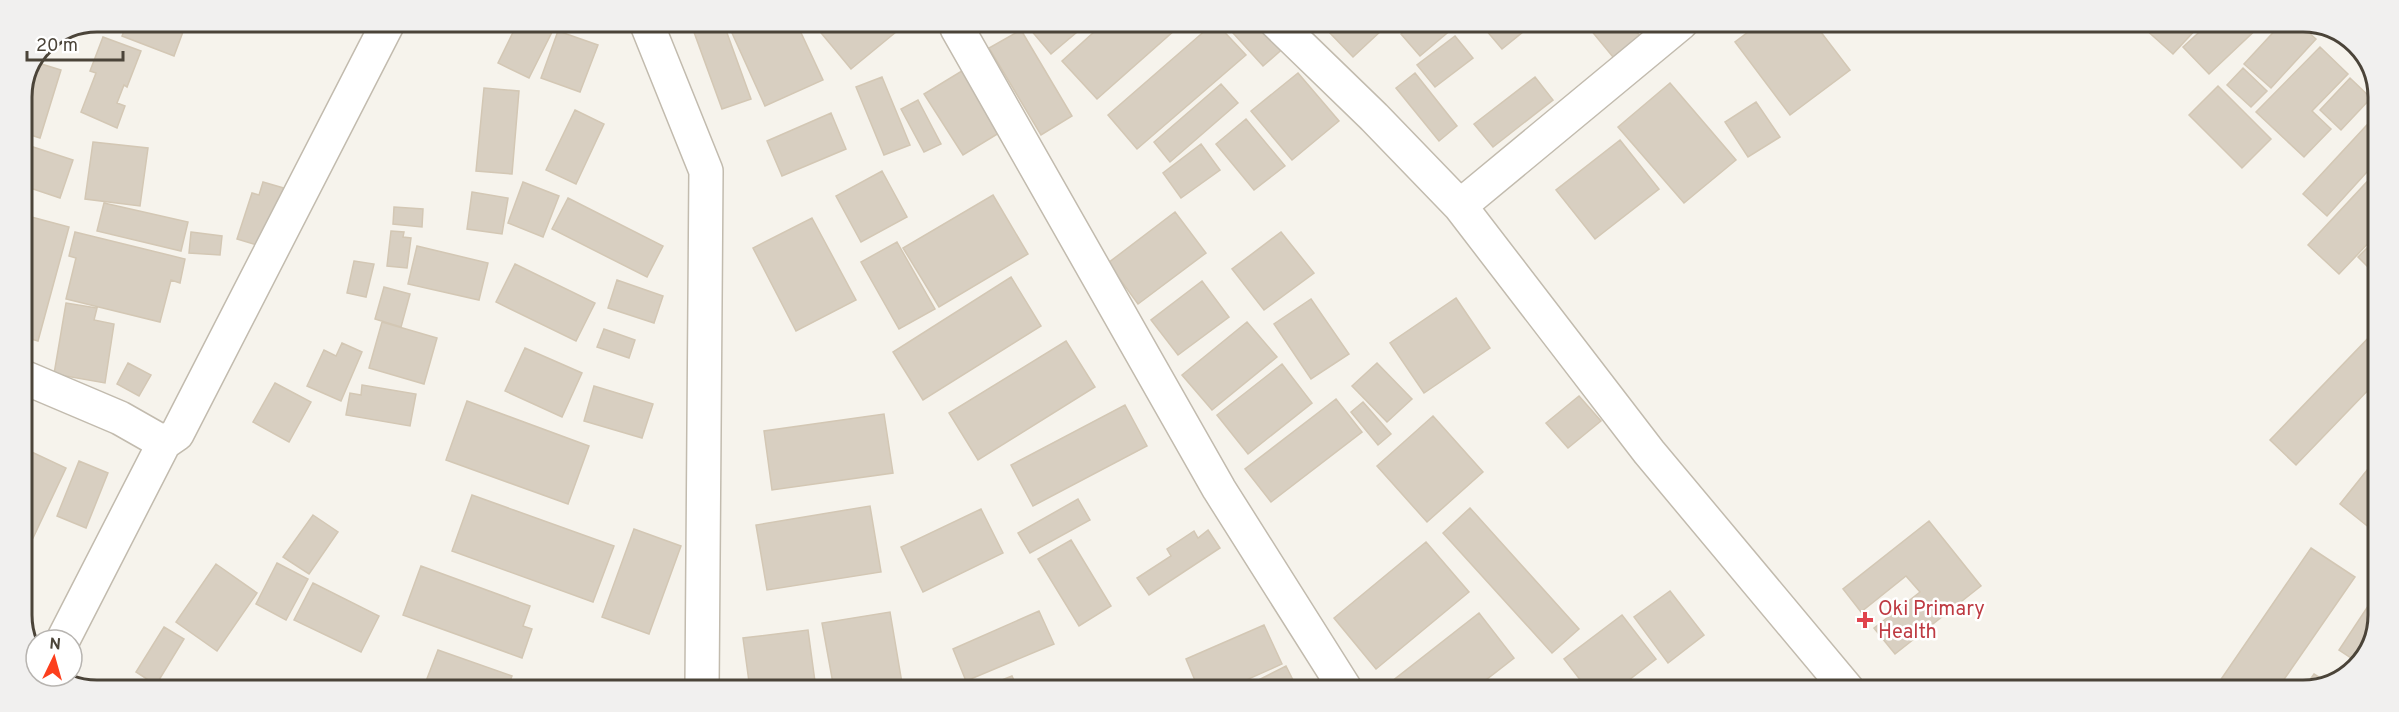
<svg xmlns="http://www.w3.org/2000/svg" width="2399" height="712" font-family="Overpass,sans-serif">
	<rect width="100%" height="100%" fill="#f6f3ec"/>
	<path fill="#d8cfc1" stroke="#d3c7b4" stroke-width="1.5" d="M128,21H187L174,56L122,36Z
		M518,22H546L555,26L529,78L498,63Z
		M568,22H580L575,28L567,23Z
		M698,22H723L751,99L722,109L691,24Z
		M727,22H796L823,80L765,106Z
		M812,22H887L896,32L851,69Z
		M1024,22H1089L1051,54Z
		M1105,22H1184L1097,99L1062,61Z
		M1215,22L1246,55L1137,149L1108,115Z
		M1223,22H1265L1286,46L1263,66Z
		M1332,22L1377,23L1383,29L1353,57L1326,29Z
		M1414,23H1459L1420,56L1401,34Z
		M1480,23H1534L1502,49Z
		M1585,23H1629L1640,36L1613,57Z
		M1760,23H1814L1850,70L1790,115L1735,42Z
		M2149,23L2201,24L2173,54L2144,28Z
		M2208,24H2262L2209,74L2183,47Z
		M2281,24H2299L2316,39L2271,88L2244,64Z
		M1021,30L1072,116L1041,135L989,48Z
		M558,31L598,45L580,92L541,78Z
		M1455,36L1473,58L1435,87L1417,65Z
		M103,37L141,51L127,87L124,85L117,103L125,106L117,128L81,112L96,73L90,71Z
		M2320,47L2348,74L2312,111L2331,129L2304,157L2256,112Z
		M35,62L61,70L40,138L21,132V96Z
		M2243,68L2267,91L2251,107L2227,85Z
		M965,69L1004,130L963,155L924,94Z
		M1298,73L1339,121L1292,160L1251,111Z
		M1415,73L1457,126L1439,141L1396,88Z
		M882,77L910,145L884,155L856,87Z
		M1535,77L1553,100L1493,147L1474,124Z
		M2350,78L2371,98L2341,130L2320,110Z
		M1670,83L1736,160L1684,203L1618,127Z
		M1221,84L1238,103L1170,162L1154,142Z
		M2218,86L2271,139L2242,168L2189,115Z
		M484,88L519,91L512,174L476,171Z
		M918,100L941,144L924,152L901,109Z
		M1756,102L1780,137L1748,157L1725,122Z
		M575,110L604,124L576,184L546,170Z
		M831,113L846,149L782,176L767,141Z
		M2378,113L2377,161L2327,216L2303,194Z
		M1246,119L1285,166L1254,190L1216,144Z
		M1620,140L1659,189L1595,239L1556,190Z
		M93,142L148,148L140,206L85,199Z
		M21,143L73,160L60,198L21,185Z
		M1201,144L1220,170L1181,198L1163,173Z
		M882,171L907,217L861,242L836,196Z
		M2377,171V234L2339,274L2308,245Z
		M263,182L294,191L260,246L237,239L252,193L259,195Z
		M523,182L559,196L543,237L508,223Z
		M472,192L508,198L502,234L467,229Z
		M993,195L1028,254L939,307L903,248Z
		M568,198L663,246L647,277L552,229Z
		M104,203L188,222L181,251L97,231Z
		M394,207L423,209L422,227L393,224Z
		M1175,212L1206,253L1138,304L1108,263Z
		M24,215L69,227L38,341L21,336V224Z
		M812,218L856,300L796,331L753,248Z
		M391,231L404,232L403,237L411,238L407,268L387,266Z
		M75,232L185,259L180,283L171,280L160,322L66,299L76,258L69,256Z
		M191,232L222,236L220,255L189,253Z
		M1281,232L1314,273L1264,310L1232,269Z
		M2377,238V276L2358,257Z
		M897,242L935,309L899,329L861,262Z
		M417,246L488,263L479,300L408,284Z
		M354,261L374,264L366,297L347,293Z
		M515,264L595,303L576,341L496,302Z
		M1011,277L1041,326L923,400L893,352Z
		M617,280L663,296L654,323L608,308Z
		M1202,281L1229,317L1178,355L1151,320Z
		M384,287L410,294L401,327L375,319Z
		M1456,298L1490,348L1424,393L1390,343Z
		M1311,299L1349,354L1311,379L1274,324Z
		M66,303L97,308L94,320L114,324L105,383L54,374Z
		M382,322L437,338L424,384L369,368Z
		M1247,322L1277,357L1212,410L1182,375Z
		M604,329L635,340L629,358L597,347Z
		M2377,329L2376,382L2296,465L2270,440Z
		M1066,341L1095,387L978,460L949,413Z
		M342,343L362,352L341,401L307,386L324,350L336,356Z
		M525,348L582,373L562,417L505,391Z
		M128,363L151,375L139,396L117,384Z
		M1377,363L1412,399L1387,422L1352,386Z
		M1282,364L1312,403L1248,454L1217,415Z
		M275,383L311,402L289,442L253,422Z
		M362,385L416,394L410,426L346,415L350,393L361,395Z
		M594,386L653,404L642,438L584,421Z
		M1579,396L1601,421L1568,448L1546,423Z
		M1336,399L1362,432L1271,502L1245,469Z
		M467,401L589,446L568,504L446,460Z
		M1363,402L1391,434L1378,445L1351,412Z
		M1125,405L1147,446L1033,506L1011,465Z
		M884,414L893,473L772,490L764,431Z
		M1433,416L1483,472L1427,522L1377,466Z
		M21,447L66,468L33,538L21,533Z
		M2376,459V533L2340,504Z
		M79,461L108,473L86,528L57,516Z
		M472,495L614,546L593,602L452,551Z
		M1078,499L1090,520L1030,553L1018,533Z
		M870,506L881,572L767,590L756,525Z
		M1470,508L1579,629L1552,653L1443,533Z
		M981,509L1003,553L923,592L901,547Z
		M313,515L338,532L309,574L283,557Z
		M1929,521L1981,586L1895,654L1874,628L1920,592L1906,576L1861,612L1843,589Z
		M634,529L681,546L649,634L602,617Z
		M1208,530L1220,548L1149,595L1137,578L1171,556L1167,549L1194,531L1198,538Z
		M1071,540L1111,606L1079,626L1038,559Z
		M1426,542L1469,592L1376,669L1334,618Z
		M2311,548L2355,577L2276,691H2213Z
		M277,563L308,579L286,620L256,604Z
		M216,564L257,593L217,651L176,622Z
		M421,566L530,606L523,626L532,629L522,658L403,615Z
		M313,583L379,616L361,652L294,620Z
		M1670,591L1704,635L1668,663L1634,617Z
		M2376,594L2375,635L2357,662L2339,650Z
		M1039,611L1054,644L966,681L953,649Z
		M890,612L903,689H834L822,623Z
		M1479,613L1514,658L1473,690H1397L1391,682Z
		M1622,615L1656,659L1616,690H1588L1564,659Z
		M1264,625L1282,664L1224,690H1199L1186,659Z
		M164,627L184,639L156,685L136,672Z
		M808,630L816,689H750L743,638Z
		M438,650L512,676L507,689H423Z
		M1286,666L1298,690H1239Z
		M2314,674L2328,683L2302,691Z
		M1012,676L1018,689H979Z
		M1161,680L1167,690H1146Z
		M2173,681L2188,691H2166Z
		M1552,682L1559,690H1542Z"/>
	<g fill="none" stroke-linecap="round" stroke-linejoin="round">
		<defs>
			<path id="street" d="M646,22L706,171L702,689
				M1276,22L1374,117L1460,206L1649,452L1848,690
				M957,28L1219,489L1346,690
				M1460,206L1681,23
				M21,376L120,418L164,443
				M63,640L164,443L177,434L389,21"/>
		</defs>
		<use href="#street" stroke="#c2bbae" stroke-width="36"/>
		<use href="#street" stroke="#fff" stroke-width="33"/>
	</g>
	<path fill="#e0444e" stroke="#fff" stroke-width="2" d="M1862 611h6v6h6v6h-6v6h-6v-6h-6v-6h6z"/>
	<g text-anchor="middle" stroke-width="5" stroke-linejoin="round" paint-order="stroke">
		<g font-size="20" fill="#be3a42" stroke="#fff" text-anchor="start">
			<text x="1878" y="615">Oki Primary<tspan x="1878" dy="23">Health</tspan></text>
		</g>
	</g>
	<path d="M0 0H2399V712H0ZM97 32H2303A65 65 0 0 1 2368 97V615A65 65 0 0 1 2303 680H97A65 65 0 0 1 32 615V97A65 65 0 0 1 97 32Z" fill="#f1f0ef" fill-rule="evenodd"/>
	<path fill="none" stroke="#4b4439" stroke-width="3" d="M97 32H2303A65 65 0 0 1 2368 97V615A65 65 0 0 1 2303 680H97A65 65 0 0 1 32 615V97A65 65 0 0 1 97 32Z"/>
	<g transform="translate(54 658) rotate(5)"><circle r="28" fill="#ffffff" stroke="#b7b4b0" stroke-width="1.5"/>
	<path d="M0-4.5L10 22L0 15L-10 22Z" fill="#fc3f1d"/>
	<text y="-9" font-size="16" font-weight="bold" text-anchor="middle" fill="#4b4439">N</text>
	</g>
	<path d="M27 51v9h96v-9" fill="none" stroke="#4b4439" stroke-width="3"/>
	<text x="36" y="51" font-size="18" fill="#4b4439" stroke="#ffffff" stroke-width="4.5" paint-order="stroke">20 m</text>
</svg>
